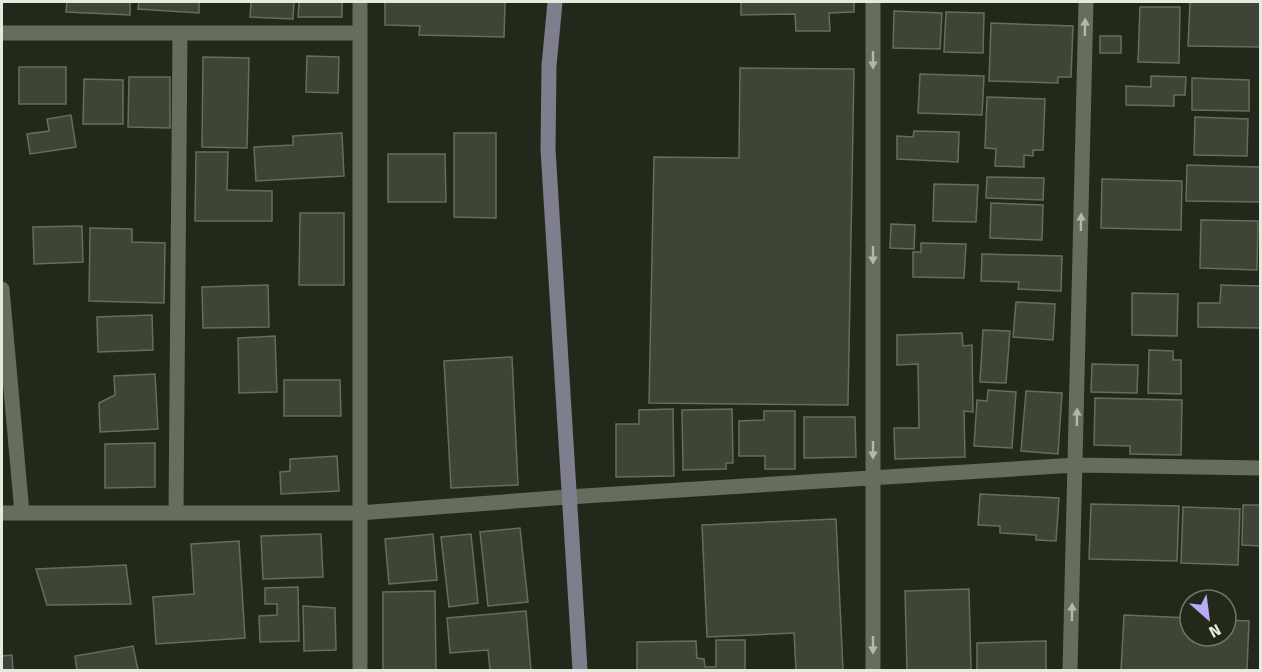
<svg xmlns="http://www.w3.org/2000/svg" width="1262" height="672" font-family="'Fira Sans',sans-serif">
	<rect width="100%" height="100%" fill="#22291b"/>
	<path fill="#3e4536" stroke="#656e5d" stroke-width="1.5" d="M67,2H130V15L66,12Z
		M139,2H199V13L138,9Z
		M251,2H294L293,19L250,17Z
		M299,2H342V17H298Z
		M385,2H505L504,37L419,35L420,26L385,25Z
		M741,2H854V12L829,13L830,31H796L795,14L741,15Z
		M1190,2H1260V47L1188,46Z
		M1140,7H1180L1179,63L1138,62Z
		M894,11L942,13L940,49L893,48Z
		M946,12L984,13L983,53L944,52Z
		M991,23L1073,26L1071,77H1058V83L989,81Z
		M1100,36H1121V53H1100Z
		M307,56L339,57L338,93L306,92Z
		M203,57L249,58L247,148L202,147Z
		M19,67H66V104H19Z
		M740,68L854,69L848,405L649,403L654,157L739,158Z
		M920,74L984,76L982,115L918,113Z
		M1151,76L1186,77L1185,95H1174V106L1126,105V86L1151,87Z
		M129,77H170V128L128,127Z
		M1192,78L1249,80V111L1192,110Z
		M84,79L123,80V124H83Z
		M987,97L1045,99L1043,150H1033V156L1024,155V167L995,166L996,149L985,148Z
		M71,115L76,147L30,154L27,134L49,131L47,119Z
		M1195,117L1248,119L1247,156L1194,155Z
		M914,131L959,132L958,162L897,159V136L913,137Z
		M342,133L344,176L256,181L254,147L293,145V136Z
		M454,133H496V218L454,217Z
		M196,152H228L227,190L272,191V221H195Z
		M388,154H445L446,202H388Z
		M1187,165L1260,167V202L1186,201Z
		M987,177L1044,178L1043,200L986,198Z
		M1102,179L1182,181L1181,230L1101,228Z
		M934,184L978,185L976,222L933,221Z
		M991,203L1043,205L1042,240L990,238Z
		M300,213H344V285H299Z
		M1201,220L1258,221L1257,270L1200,268Z
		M891,224L915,225L914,249L890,248Z
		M82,226L83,262L34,264L33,227Z
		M90,228L132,229V242L165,243L164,303L89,301Z
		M921,243L966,244L964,278L913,277V252H921Z
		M982,254L1062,256L1061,291L1018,289L1019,282L981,281Z
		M268,285L269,327L203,328L202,287Z
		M1221,285L1260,286V328L1198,327V303H1220Z
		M1132,293L1178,294L1177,336L1132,335Z
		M1016,302L1055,304L1053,340L1013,337Z
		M152,315L153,350L98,352L97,317Z
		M983,330L1010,331L1006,383L980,382Z
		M962,333L963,346L972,345L973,412L964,411L965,457L895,459L894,428H919L918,364L897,365V335Z
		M275,336L277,392L239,393L238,338Z
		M1149,350L1173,351V360H1181V394L1148,393Z
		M512,357L518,485L451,488L444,361Z
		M1092,364L1138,365L1137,393L1091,392Z
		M155,374L158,429L100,432L99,403L115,395L114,376Z
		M284,380H340L341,416H284Z
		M988,390L1016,392L1012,448L974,446L977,400L987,401Z
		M1026,391L1062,393L1058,454L1021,451Z
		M1095,398L1182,400L1181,455L1130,454V446L1094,445Z
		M673,409L674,476L616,477V424H639V410Z
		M732,409L733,463H726V469L683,470L682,410Z
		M764,411H795V469H765V456H739V421L764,420Z
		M804,417H855L856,457L804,458Z
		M155,443V487L105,488V444Z
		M337,456L339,491L281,494L280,472L290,471V459Z
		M980,494L1059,498L1056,541L1036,540V535L1000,533V526L978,525Z
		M1091,504L1179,506L1177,561L1089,559Z
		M1243,505H1260V546L1242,545Z
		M1183,507L1240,509L1238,565L1181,563Z
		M836,519L843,670H796L794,633L707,637L702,525Z
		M520,528L528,602L488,606L480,532Z
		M321,534L323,577L263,579L261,536Z
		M433,534L437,580L389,584L385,539Z
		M471,534L478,603L449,607L441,537Z
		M239,541L245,638L156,644L153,597L194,594L191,544Z
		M126,565L131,604L47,605L36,569Z
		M298,587L299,641L260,642L259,616L277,615V604H265V588Z
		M969,589L971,670H907L905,591Z
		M435,591L436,670H383V592Z
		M303,606L335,608L336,650L304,651Z
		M526,611L531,670H490L488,650L450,653L447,618Z
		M1124,615L1190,618V636H1226V620L1249,621L1247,670H1121Z
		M716,640H745V670H637V642L696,641L697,658L704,659L705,667H716Z
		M1046,641V670H977V643Z
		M133,646L138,670H77L75,656Z
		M12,655L13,670H2V656Z"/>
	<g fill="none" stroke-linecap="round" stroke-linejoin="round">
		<path stroke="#656d5d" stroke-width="15" d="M873,2V670
			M2,33H360
			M2,289L22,513
			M176,512L180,33
			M2,513H359L568,497L1076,465L1260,468
			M360,670V2
			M1070,670L1086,2"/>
		<path stroke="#7e7e8d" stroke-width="15" d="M555,2L549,66L548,149L580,670"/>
	</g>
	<defs><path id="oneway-solid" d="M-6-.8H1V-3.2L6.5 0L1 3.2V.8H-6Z" transform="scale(1.5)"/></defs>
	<g fill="#b2b8ac">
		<use href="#oneway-solid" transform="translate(1085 27) rotate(-89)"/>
		<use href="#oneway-solid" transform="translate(873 60) rotate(90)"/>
		<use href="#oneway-solid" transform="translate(1081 222) rotate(-89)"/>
		<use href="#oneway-solid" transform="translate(873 255) rotate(90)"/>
		<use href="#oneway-solid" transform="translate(1077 417) rotate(-89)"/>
		<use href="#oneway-solid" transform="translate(873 450) rotate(90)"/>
		<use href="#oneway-solid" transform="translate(1072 612) rotate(-89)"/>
		<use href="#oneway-solid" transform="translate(873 645) rotate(90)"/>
	</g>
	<rect width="1262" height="672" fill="none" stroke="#e5eae0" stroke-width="6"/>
	<g transform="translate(1208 618) rotate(152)"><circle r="28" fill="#22291b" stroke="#70766a" stroke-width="1.5"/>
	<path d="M0-4.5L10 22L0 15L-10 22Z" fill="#b9abf7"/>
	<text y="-9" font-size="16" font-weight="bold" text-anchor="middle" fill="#e5eae0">N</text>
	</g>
</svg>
